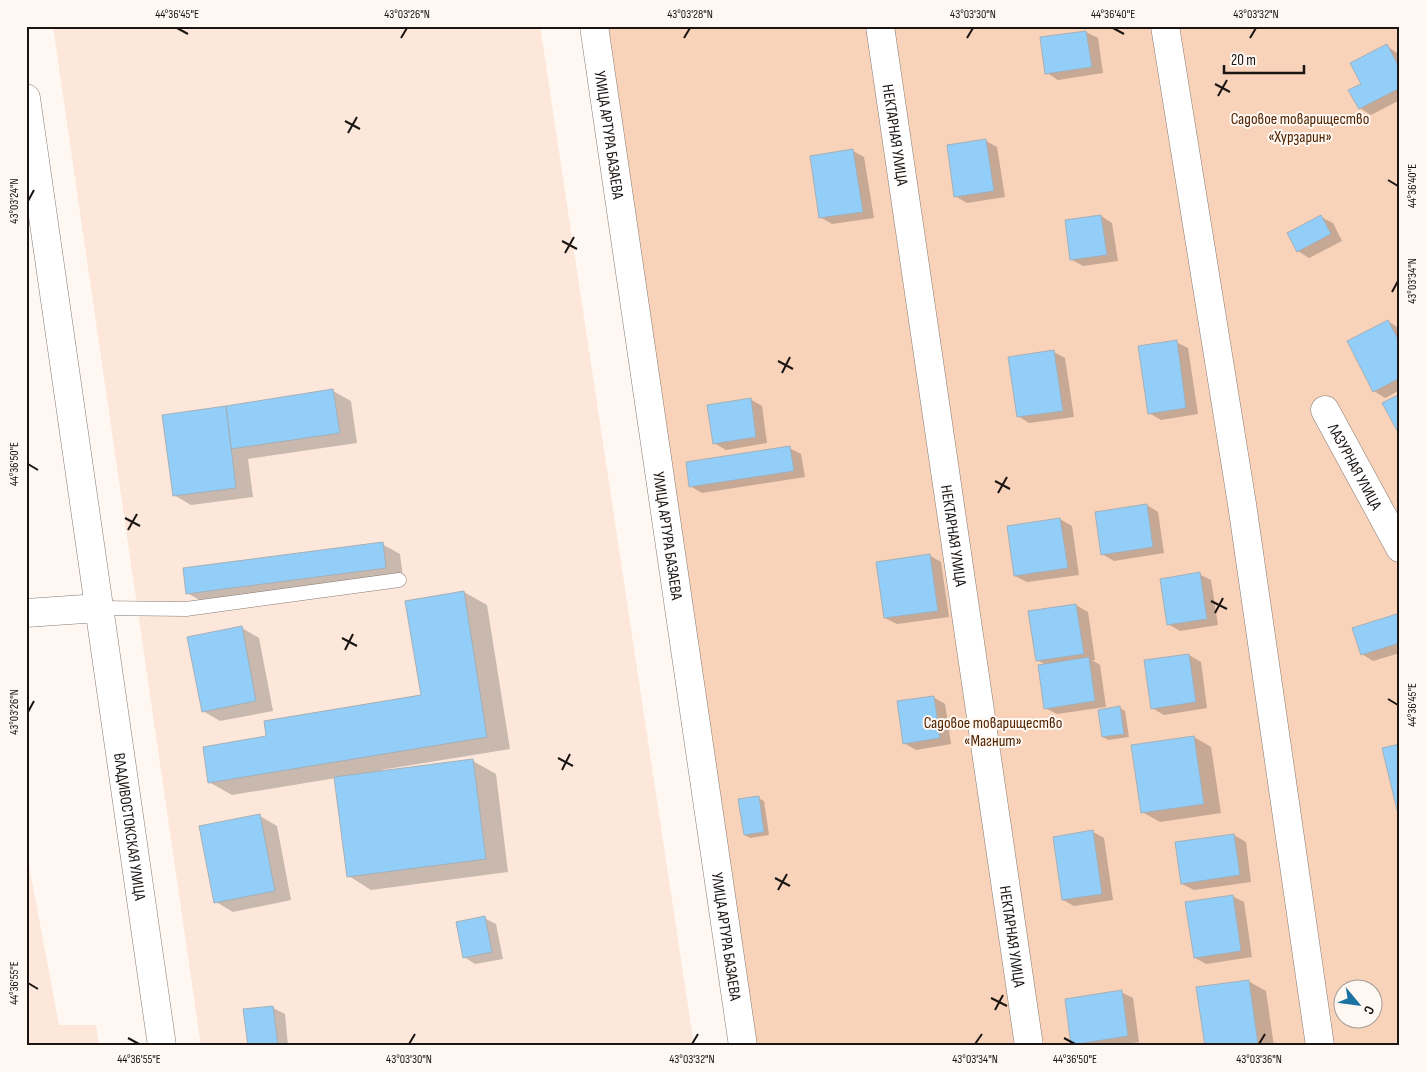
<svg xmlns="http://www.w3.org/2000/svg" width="1426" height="1072" font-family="'Sofia Sans Condensed',sans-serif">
	<rect width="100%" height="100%" fill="#fff7f1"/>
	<path fill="#fce7da" d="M53,26H540L694,1046H201Z
		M26,850L59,1025H96L99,1046H26Z"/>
	<path fill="#f8d2b9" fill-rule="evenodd" d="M580,26H1400V1046H736ZM1344,990H1374V1020H1344Z"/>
	<path fill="#0003" d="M1086,32L1098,38L1103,73L1058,80L1047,73Z
		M1387,46L1400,55V100L1371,115L1360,108Z
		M986,141L997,147L1005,197L967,203L955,196Z
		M853,151L864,157L874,218L832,224L820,217Z
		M1101,216L1112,223L1118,261L1083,266L1072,260Z
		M1321,217L1333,223L1342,241L1309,258L1298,251Z
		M1388,321L1400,329V390L1385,398L1374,391Z
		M1176,342L1188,348L1198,414L1161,420L1149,413Z
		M1054,352L1065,358L1074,417L1029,423L1018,416Z
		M333,391L351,401L357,443L248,459L253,497L191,505L174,495L163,416Z
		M750,399L762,406L767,443L726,450L714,443Z
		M789,448L801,454L805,477L702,493L690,486Z
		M1147,505L1158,512L1164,553L1114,561L1102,554Z
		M1060,519L1072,526L1079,575L1027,582L1015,576Z
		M382,544L400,554L403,577L205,603L187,593Z
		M929,555L941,562L949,617L897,624L885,618Z
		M1199,574L1211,580L1218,625L1180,631L1168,624Z
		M464,592L487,605L510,749L381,770L382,773L473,761L496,774L508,872L371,890L349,876L336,778L232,795L209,782L268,737L422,696Z
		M1076,605L1088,612L1095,660H1092L1100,665L1106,707L1057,714L1045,708L1046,665L1037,660Z
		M1400,614V653L1373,661L1362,654Z
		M242,628L259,638L273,711L220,721L203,711Z
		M1189,655L1201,662L1207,708L1164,715L1152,708Z
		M933,697L945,704L951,744L916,750L904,743Z
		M1120,708L1125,711L1129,737L1108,740L1103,737Z
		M1194,737L1211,747L1221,813L1160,822L1142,812Z
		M758,798L764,801L769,835L750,838L745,835Z
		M260,816L277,826L291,900L233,912L216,902Z
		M1093,832L1104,838L1113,900L1074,906L1063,900Z
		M1234,835L1246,842L1251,882L1194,890L1182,884Z
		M1232,896L1244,902L1252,957L1206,964L1195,958Z
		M484,918L496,924L503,959L475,964L464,957Z
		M1248,981L1266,991L1274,1046H1206Z
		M1121,992L1133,998L1139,1042L1115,1046L1073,1044Z
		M273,1008L285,1014L288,1046H249Z"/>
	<path fill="#92cef7" stroke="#a4b0b9" d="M1086,31L1092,67L1045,74L1040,37Z
		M1387,44L1400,69V88L1359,109L1348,90L1361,84L1350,63Z
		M986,139L994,191L954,197L947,145Z
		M853,149L863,212L819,218L810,156Z
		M1101,215L1107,255L1070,260L1065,220Z
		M1321,215L1331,234L1297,252L1287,233Z
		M1388,320L1400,343V378L1373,392L1347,341Z
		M1177,340L1186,408L1148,414L1138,346Z
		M1054,350L1063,411L1017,417L1008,357Z
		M333,389L340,433L231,449L226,406Z
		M1400,394V436L1382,403Z
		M751,398L756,437L713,444L707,405Z
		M226,406L236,488L173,496L162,415Z
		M790,446L794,471L689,487L686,462Z
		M1147,504L1153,547L1101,555L1095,512Z
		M1060,518L1068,568L1014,576L1007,526Z
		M383,542L386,568L186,594L183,568Z
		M930,554L938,611L884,618L876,562Z
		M1200,572L1207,619L1167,625L1160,579Z
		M464,591L487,737L208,783L203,747L266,736L264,721L421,695L405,601Z
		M1076,604L1084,654L1036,661L1028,611Z
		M1400,613V643L1361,655L1352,628Z
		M242,626L256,701L202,712L187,637Z
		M1189,654L1196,702L1151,709L1144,660Z
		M1089,657L1095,701L1044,709L1038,665Z
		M934,696L940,738L903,744L897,701Z
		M1120,706L1124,734L1102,737L1098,710Z
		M1194,736L1204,804L1141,813L1131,745Z
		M1400,744V818H1399L1382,748Z
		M473,759L486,859L347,877L334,777Z
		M759,796L764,832L744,835L738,799Z
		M260,814L275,891L214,903L199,826Z
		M1093,830L1102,894L1062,900L1053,837Z
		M1234,834L1240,875L1181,884L1175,842Z
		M1233,895L1241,951L1194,958L1185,902Z
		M485,916L492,952L463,958L456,922Z
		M1249,980L1258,1044L1205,1046L1196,987Z
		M1122,990L1128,1036L1071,1045L1065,999Z
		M273,1006L278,1046H248L243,1009Z"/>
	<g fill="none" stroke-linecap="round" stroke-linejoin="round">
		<defs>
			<path id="lane" d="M99,608L186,609L399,580"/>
			<g id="street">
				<path id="s1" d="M594,26L743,1046"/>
				<path id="s2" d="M880,26L1029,1046"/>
				<path d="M1165,26L1242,504L1320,1046"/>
				<path id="s3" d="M26,98L162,1046"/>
				<path id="s4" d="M1325,410L1400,548"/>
				<path d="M26,613L99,608"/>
			</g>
		</defs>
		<use href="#lane" stroke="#867a72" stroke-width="15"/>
		<use href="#street" stroke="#867a72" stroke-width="29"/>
		<use href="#lane" stroke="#fff" stroke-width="14"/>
		<use href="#street" stroke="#fff" stroke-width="28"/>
	</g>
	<path fill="none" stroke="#1a1512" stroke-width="2" d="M177,28L188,34M1113,28L1124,34M401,38L407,28M684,38L690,28M967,38L973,28M1250,38L1256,28M1215,84L1230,92M1218,96L1227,80M345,121L360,129M348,133L357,117M1388,180L1398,186M28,201L34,190M562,241L577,249M565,253L574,237M1392,292L1398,281M778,361L793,369M782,373L790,357M28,464L38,470M995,481L1010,489M998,493L1007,477M125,518L140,526M128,530L137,514M1211,601L1227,609M1215,613L1223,598M342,638L357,646M345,650L353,634M1388,699L1398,705M28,712L34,701M558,758L573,766M562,770L570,754M775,878L790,886M778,890L787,874M28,983L38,989M991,998L1007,1006M995,1010L1003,995M128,1038L139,1044M1064,1038L1075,1044M409,1044L415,1034M692,1044L698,1034M975,1044L982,1034M1259,1044L1265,1034"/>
	<g text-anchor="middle" stroke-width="4" stroke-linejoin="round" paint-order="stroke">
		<g font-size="16" fill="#512400" stroke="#fff7f1">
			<text x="1300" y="124">Садовое товарищество<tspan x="1300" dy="18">«Хурзарин»</tspan></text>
			<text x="993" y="728">Садовое товарищество<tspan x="993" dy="18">«Магнит»</tspan></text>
		</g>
		<g font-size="16" fill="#1a1512" stroke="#fff7f1">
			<text dy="6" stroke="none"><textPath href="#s1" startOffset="110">УЛИЦА АРТУРА БАЗАЕВА</textPath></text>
			<text dy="6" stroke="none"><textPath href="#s2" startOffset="110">НЕКТАРНАЯ УЛИЦА</textPath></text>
			<text dy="6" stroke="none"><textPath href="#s4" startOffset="64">ЛАЗУРНАЯ УЛИЦА</textPath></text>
			<text dy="6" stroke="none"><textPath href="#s1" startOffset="515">УЛИЦА АРТУРА БАЗАЕВА</textPath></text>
			<text dy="6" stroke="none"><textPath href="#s2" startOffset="515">НЕКТАРНАЯ УЛИЦА</textPath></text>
			<text dy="6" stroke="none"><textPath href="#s3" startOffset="736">ВЛАДИВОСТОКСКАЯ УЛИЦА</textPath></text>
			<text dy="6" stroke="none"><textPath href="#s1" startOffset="920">УЛИЦА АРТУРА БАЗАЕВА</textPath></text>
			<text dy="6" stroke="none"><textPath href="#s2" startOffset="920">НЕКТАРНАЯ УЛИЦА</textPath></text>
		</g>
	</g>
	<rect width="1426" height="1072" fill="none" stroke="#fff7f1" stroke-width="55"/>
	<g transform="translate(1358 1004) rotate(119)"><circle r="24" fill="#fff7f1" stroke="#a39d98"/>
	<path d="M0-4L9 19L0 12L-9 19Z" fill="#1972a1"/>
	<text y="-8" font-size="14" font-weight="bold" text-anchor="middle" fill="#1a1512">С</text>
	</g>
	<path d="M1224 65v8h80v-8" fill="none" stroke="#1a1512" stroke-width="2.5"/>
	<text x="1231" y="65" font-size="15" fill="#1a1512" stroke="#fff7f1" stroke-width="4" paint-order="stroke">20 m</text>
	<rect x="28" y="28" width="1370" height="1016" fill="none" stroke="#1a1512" stroke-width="2"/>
	<g font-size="12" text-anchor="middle" fill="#1a1512">
		<text x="177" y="18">44°36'45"E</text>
		<text x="407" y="18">43°03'26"N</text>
		<text x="690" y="18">43°03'28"N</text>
		<text x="973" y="18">43°03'30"N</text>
		<text x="1113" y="18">44°36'40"E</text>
		<text x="1256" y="18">43°03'32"N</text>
		<text transform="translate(1412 186) rotate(-90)" y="4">44°36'40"E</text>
		<text transform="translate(14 201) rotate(-90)" y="4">43°03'24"N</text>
		<text transform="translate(1412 281) rotate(-90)" y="4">43°03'34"N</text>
		<text transform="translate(14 464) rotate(-90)" y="4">44°36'50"E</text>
		<text transform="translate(1412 705) rotate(-90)" y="4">44°36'45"E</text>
		<text transform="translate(14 712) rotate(-90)" y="4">43°03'26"N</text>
		<text transform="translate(14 983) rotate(-90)" y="4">44°36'55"E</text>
		<text x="139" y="1063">44°36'55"E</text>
		<text x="409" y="1063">43°03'30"N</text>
		<text x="692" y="1063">43°03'32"N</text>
		<text x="975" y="1063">43°03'34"N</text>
		<text x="1075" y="1063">44°36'50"E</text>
		<text x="1259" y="1063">43°03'36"N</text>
	</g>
</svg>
